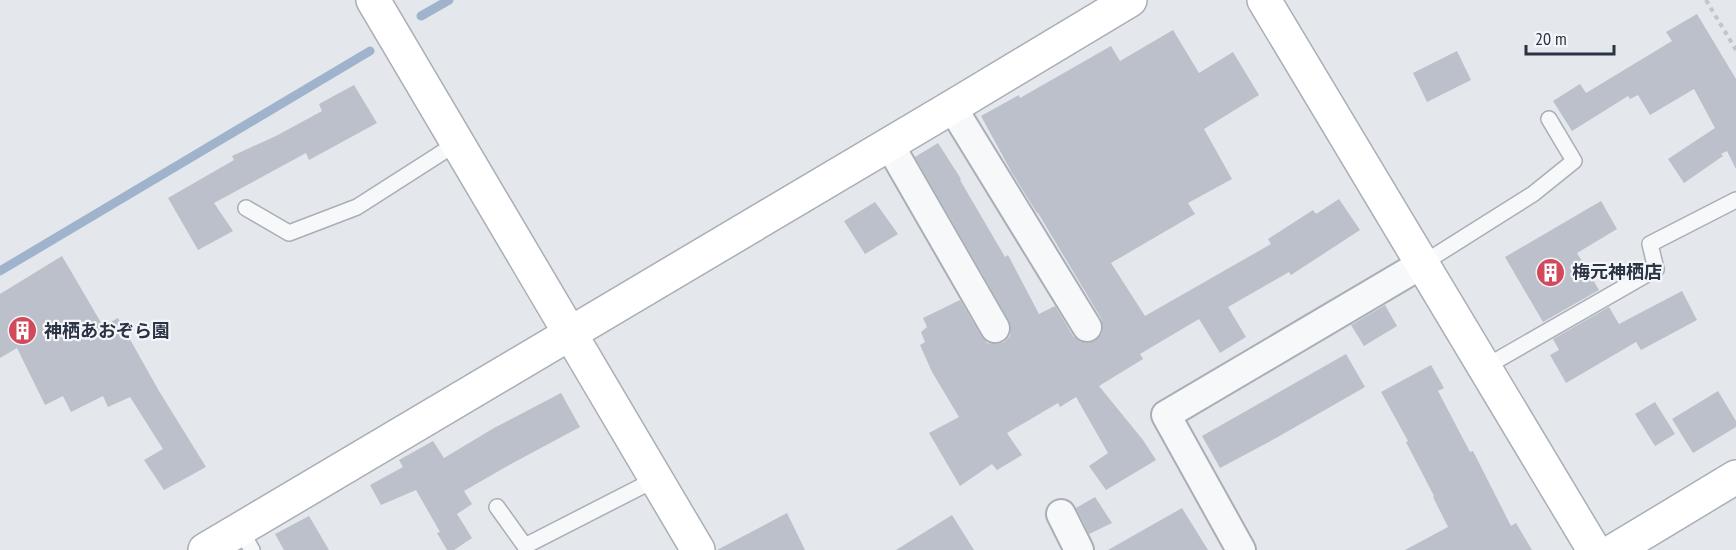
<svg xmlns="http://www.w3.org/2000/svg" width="1736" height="550" font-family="'PT Sans Narrow','Noto Sans JP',sans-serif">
	<rect width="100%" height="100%" fill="#e4e7ec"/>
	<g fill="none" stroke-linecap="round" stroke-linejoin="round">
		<path stroke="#9fb4cc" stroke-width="9" d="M421,16L449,0
			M0,271L370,51"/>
	</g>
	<path fill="#bbc0ca" d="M1697,14L1736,79V169L1727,151L1721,154L1723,156L1684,183L1668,159L1715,128L1694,89L1650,115L1638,95L1630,99L1628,96L1572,131L1553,101L1580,84L1586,93L1672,41L1666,32Z
		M1173,30L1199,73L1233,52L1259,95L1204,129L1232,179L1188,203L1195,214L1111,263L1145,316L1271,244L1268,239L1313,210L1316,214L1339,199L1360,230L1291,275L1289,272L1228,307L1246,337L1220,353L1199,319L1140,354L1143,359L1099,386L1143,440L1156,460L1106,490L1089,466L1108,453L1076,397L1060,407L1058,403L1007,433L1022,455L997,470L992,464L960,486L929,433L959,417L932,372L920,345L925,342L921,332L927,327L923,318L960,300L981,336L987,343L996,344L1004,342L1010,336L1011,327L1009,320L915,157L938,143L961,179L960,180L1005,257L1008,255L1039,314L1055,306L1073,336L1079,341L1087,343L1095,341L1102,334L1103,326L1101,318L1038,213H1037L1012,173L981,116L1019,95L1020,98L1111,46L1120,61Z
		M1457,51L1471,80L1427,102L1413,73Z
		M354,85L377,123L309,160L306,153L214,203L233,231L198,250L168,198L234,160L232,156L276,136L322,111L319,104Z
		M1601,201L1617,229L1577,253L1599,290L1543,322L1505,257Z
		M875,202L898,234L865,254L844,221Z
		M62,256L103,326L118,318L159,391L206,467L164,490L144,460L163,449L130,397L108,407L103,396L71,412L63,396L45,405L17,348L0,358V294Z
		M1682,291L1697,320L1641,350L1636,342L1566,383L1550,355L1559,350L1553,339L1609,307L1619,324Z
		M1385,305L1397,326L1364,346L1351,325Z
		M1346,354L1365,387L1276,438L1220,468L1202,436Z
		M1431,365L1444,388L1438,391L1470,452L1473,451L1511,526L1516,523L1532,550H1405L1448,527L1433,497L1434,496L1406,442L1408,441L1381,392Z
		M1718,391L1736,421V427L1693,453L1672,419Z
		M561,393L580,427L511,464L464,491L472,504L457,514L472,538L454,550H447L437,533L440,532L416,490L381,505L370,485L403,467L399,460L433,441L444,458L494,428Z
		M1655,402L1675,434L1655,446L1635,414Z
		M1095,497L1112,523L1089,534L1076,508Z
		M1182,508L1208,550H1108Z
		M787,513L805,550H717Z
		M952,515L974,550H896Z
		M309,516L329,550H284L275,534Z"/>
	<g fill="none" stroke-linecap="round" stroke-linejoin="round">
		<defs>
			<path id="lane" d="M246,208L289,233L357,207L457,143
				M1422,264L1533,194L1574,161L1549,119
				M1485,367L1656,269L1650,244L1736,200
				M497,507L525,546L656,479
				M240,529L252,550"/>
			<path id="street" d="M952,107L1087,327
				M889,144L995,328
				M1061,514L1079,550
				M1241,550L1166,415L1422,264"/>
			<path id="secondary" d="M373,0L698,550
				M1264,0L1594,550
				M205,550L952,107L1130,0
				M1615,550L1736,477"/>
		</defs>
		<use href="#lane" stroke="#a9aeb7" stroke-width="18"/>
		<use href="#street" stroke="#a9aeb7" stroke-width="32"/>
		<use href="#secondary" stroke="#a9aeb7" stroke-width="36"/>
		<path stroke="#c2c5cb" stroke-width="4" stroke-dasharray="4.5 4.5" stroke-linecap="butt" d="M1706,0L1736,50"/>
		<use href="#lane" stroke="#f7f8fa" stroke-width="15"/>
		<use href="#street" stroke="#f7f8fa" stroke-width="28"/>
		<use href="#secondary" stroke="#fff" stroke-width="33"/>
	</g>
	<defs>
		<symbol id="building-disc" viewBox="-11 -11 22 22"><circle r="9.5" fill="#d1495b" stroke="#f4f6f9"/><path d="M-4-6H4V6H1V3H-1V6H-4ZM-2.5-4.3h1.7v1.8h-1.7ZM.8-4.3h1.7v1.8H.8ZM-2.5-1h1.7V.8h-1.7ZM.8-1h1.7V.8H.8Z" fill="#fff"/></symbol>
	</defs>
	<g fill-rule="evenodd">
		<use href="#building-disc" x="1534" y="256" width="33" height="33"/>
		<use href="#building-disc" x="6" y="314" width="33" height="33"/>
	</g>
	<g text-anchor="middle" stroke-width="4.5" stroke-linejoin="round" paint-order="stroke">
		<g font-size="18" font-weight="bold" fill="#2b3445" stroke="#f4f6f9" text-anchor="start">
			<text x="1572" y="278">梅元神栖店</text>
			<text x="44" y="337">神栖あおぞら園</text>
		</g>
	</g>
	<path d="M1526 45v9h88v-9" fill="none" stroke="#2b3445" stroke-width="3"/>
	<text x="1535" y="45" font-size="18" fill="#2b3445" stroke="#f4f6f9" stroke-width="4.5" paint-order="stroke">20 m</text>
</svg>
